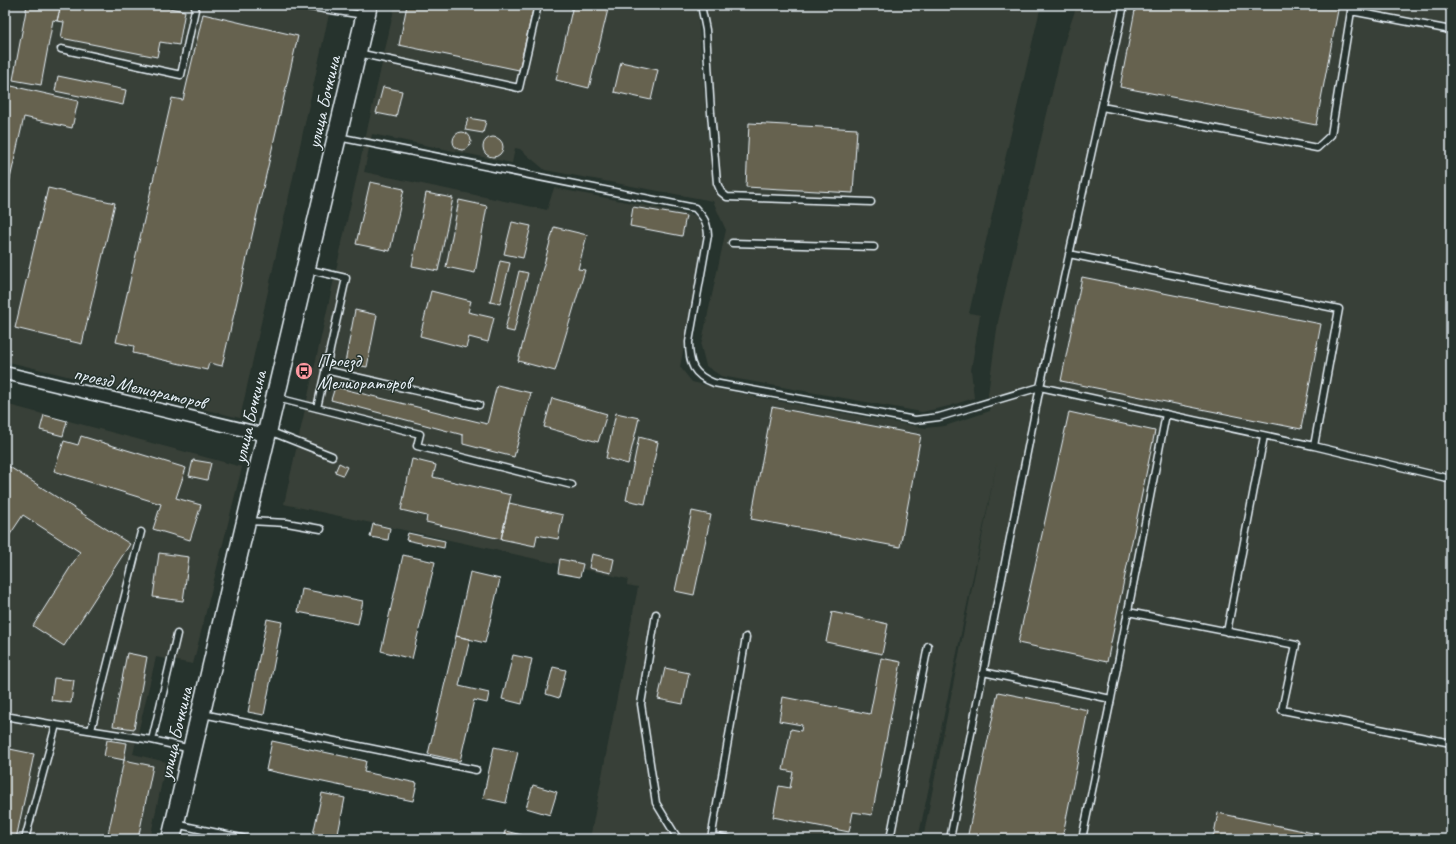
<svg xmlns="http://www.w3.org/2000/svg" width="1456" height="844" font-family="Caveat,sans-serif">
	<rect width="100%" height="100%" fill="#26332d"/>
	<filter id="ink" filterUnits="userSpaceOnUse"><feTurbulence type="fractalNoise" baseFrequency=".025" numOctaves="2"/><feDisplacementMap in="SourceGraphic" scale="8" xChannelSelector="R" yChannelSelector="G"/><feConvolveMatrix kernelMatrix="1 2 1 2 8 2 1 2 1" color-interpolation-filters="sRGB"/></filter>
	<g filter="url(#ink)">
		<path fill="#394138" d="M5,5H331L240,418L5,361Z
			M395,5H695L698,16L711,171L702,14L699,5H1041L969,313L980,315L971,370L974,398L949,406L922,412L721,376L706,366L701,346L726,230L713,201L545,170L520,149L515,148L512,163L372,134L364,172L547,210L554,188L694,215L706,231L680,367L692,382L757,397L925,428L945,426L990,411L988,394L998,322L1063,46L1077,5H1451V839H923L997,461L918,839H590L638,587L627,585L628,579L284,504Z
			M5,404L242,467L193,664L156,657L133,754L166,762L150,839H5Z"/>
		<path fill="#666250" stroke="#e8f1f8" d="M27,5H61L57,21L53,20L41,85L13,80Z
			M61,5H153L185,11L179,45L160,42L157,57L61,38L64,22L57,21Z
			M407,5H534L519,70L399,45Z
			M573,5H609L589,88L556,80Z
			M1136,5H1339L1316,125L1120,87Z
			M203,14L298,36L222,366L209,363L207,370L133,353L134,346L116,342L172,98L183,100Z
			M621,62L658,70L651,100L614,92Z
			M5,73L10,74L7,85L78,101L72,128L24,117L5,201Z
			M58,76L126,90L123,105L55,91Z
			M383,87L402,91L396,117L376,113Z
			M468,118L486,121L483,133L465,130Z
			M749,123L857,129L853,193L746,187Z
			M453 141a9 9 0 1 1 18 0a9 9 0 1 1-18 0Z
			M483 147a10 10 0 1 1 20 0a10 10 0 1 1-20 0Z
			M370,182L404,189L390,251L356,244Z
			M48,188L115,203L82,344L15,328Z
			M426,193L453,198L438,271L412,266Z
			M459,200L487,206L475,273L446,267Z
			M633,207L686,216L682,236L630,226Z
			M512,222L531,226L523,258L504,254Z
			M554,227L587,235L578,269L585,270L555,371L518,361Z
			M500,261L510,263L500,304L490,302Z
			M519,271L528,273L514,332L505,330Z
			M1082,277L1321,324L1301,429L1061,381Z
			M431,291L471,301L468,312L494,318L488,342L469,337L466,348L420,336Z
			M355,310L377,315L367,367L345,363Z
			M497,385L531,393L514,457L463,444V435L331,400L335,387L487,424Z
			M552,398L607,414L598,442L544,427Z
			M772,407L921,435L900,547L751,519Z
			M1069,412L1155,431L1107,662L1018,643Z
			M616,413L639,418L628,464L606,458Z
			M44,415L67,421L63,436L40,430Z
			M81,436L186,468L176,498L201,505L190,540L153,529L161,504L54,471L64,441L78,445Z
			M639,437L658,442L645,504L626,500Z
			M412,459L436,465L433,477L511,495L501,539L426,522L427,516L401,510Z
			M193,460L211,463L207,480L189,476Z
			M339,463L347,467L343,475L335,472Z
			M5,464L130,544L64,646L33,626L80,552L23,515L5,542Z
			M509,503L563,515L558,539L537,535L535,546L501,539Z
			M692,511L711,515L694,595L675,591Z
			M373,524L390,528L388,540L370,537Z
			M408,533L445,541L444,548L406,540Z
			M159,553L189,557L183,601L153,597Z
			M592,554L614,559L611,573L589,568Z
			M403,555L435,562L412,659L381,651Z
			M560,559L583,564L580,577L558,573Z
			M470,572L500,579L485,643L456,636Z
			M302,589L363,601L358,624L298,612Z
			M832,612L888,624L882,654L826,642Z
			M267,619L282,622L264,715L248,712Z
			M456,636L470,639L459,686L489,693L487,703L474,700L460,761L428,754Z
			M127,653L147,657L134,729L113,726Z
			M513,655L532,659L522,704L502,699Z
			M881,658L901,662L872,815L853,812L849,832L773,817L779,786L790,788L793,772L783,770L791,729L801,731L802,725L779,721L783,697L870,714Z
			M553,667L566,670L559,698L546,694Z
			M665,668L689,673L683,704L658,699Z
			M54,678L74,680L71,703L51,700Z
			M998,692L1088,710L1062,839H967Z
			M107,740L127,743L124,760L104,756Z
			M272,741L366,761L364,772L417,783L413,801L266,770Z
			M494,747L518,752L506,803L483,798Z
			M5,748L34,754L16,839H5Z
			M124,760L153,766L138,839H107Z
			M533,785L557,792L550,815L526,808Z
			M322,793L345,798L337,839H312Z
			M1218,813L1341,839H1213Z
			M505,831L522,835L521,839H503Z"/>
		<g fill="none" stroke-linecap="round" stroke-linejoin="round">
			<defs>
				<path id="lane" d="M297,5L364,15
					M701,5L706,30L711,113L717,183L721,192L727,197L871,202
					M1351,11L1451,30
					M61,49L181,75L196,5
					M358,53L519,88L538,5
					M1102,107L1317,148L1331,135L1352,5
					M338,137L695,208C704,218 707,221 708,235L689,342C689,364 693,375 714,383L915,420L939,417L1040,387L1314,446L1451,479
					M732,243L874,247
					M1069,254L1339,309L1314,446
					M306,269L346,278L317,408
					M325,370L479,405
					M277,398L420,434L417,446L572,485
					M269,431L332,456
					M248,521L287,523L321,529
					M1128,612L1296,645L1282,710L1451,743
					M656,614L641,704L656,803L678,839
					M1227,632L1264,436
					M177,634L152,740L191,749
					M983,672L1111,699L1166,414
					M203,714L476,770
					M5,716L56,725L25,839
					M56,725L152,740
					M91,730L141,532
					M175,824L246,839
					M711,836L728,839
					M711,839L746,637
					M890,839L928,646
					M950,839L1040,387L1124,5
					M1082,839L1111,699"/>
				<path id="street" d="M5,373L266,435"/>
				<path id="secondary" d="M171,839L368,5"/>
			</defs>
			<use href="#lane" stroke="#e8f1f8" stroke-width="9"/>
			<use href="#street" stroke="#e8f1f8" stroke-width="15"/>
			<use href="#secondary" stroke="#e8f1f8" stroke-width="21"/>
			<use href="#lane" stroke="#26332d" stroke-width="6"/>
			<use href="#street" stroke="#26332d" stroke-width="12"/>
			<use href="#secondary" stroke="#26332d" stroke-width="18"/>
		</g>
	</g>
	<defs>
		<symbol id="bus-disc" viewBox="-11 -11 22 22"><circle r="9.5" fill="#ff9aa2" stroke="#26332d"/><path d="M-5-6H5V4H4V6H2V4H-2V6H-4V4H-5ZM-3.5-4V0h7V-4ZM-3.5 1.2v1.5H-2V1.2ZM2 1.2v1.5H3.5V1.2Z" fill="#111"/></symbol>
	</defs>
	<g fill-rule="evenodd">
		<use href="#bus-disc" x="294" y="361" width="20" height="20"/>
	</g>
	<g text-anchor="middle" stroke-width="3" stroke-linejoin="round" paint-order="stroke">
		<g font-size="19" fill="#e8f1f8" stroke="#26332d">
			<text transform="translate(323 102) rotate(-77)" y="7">улица Бочкина</text>
			<text transform="translate(140 387) rotate(13)" y="7">проезд Мелиораторов</text>
			<text transform="translate(249 417) rotate(-77)" y="7">улица Бочкина</text>
			<text transform="translate(175 733) rotate(-77)" y="7">улица Бочкина</text>
		</g>
		<g font-size="19" fill="#e8f1f8" stroke="#26332d" text-anchor="start">
			<text x="317" y="367">Проезд<tspan x="317" dy="22">Мелиораторов</tspan></text>
		</g>
	</g>
	<rect width="1456" height="844" fill="none" stroke="#26332d" stroke-width="20"/>
	<rect x="10" y="10" width="1436" height="824" fill="none" stroke="#e8f1f8" stroke-width="1.5" filter="url(#ink)"/>
</svg>
